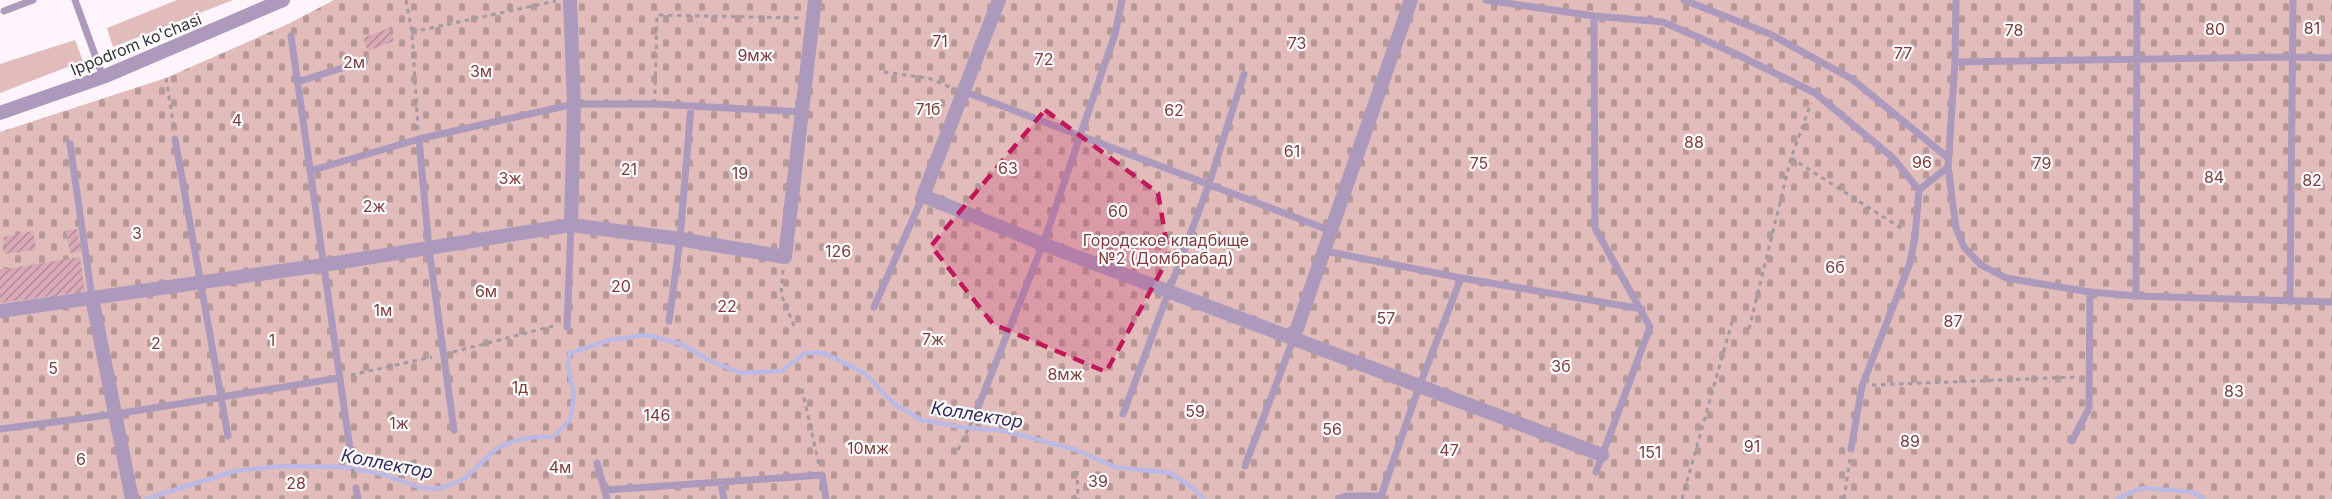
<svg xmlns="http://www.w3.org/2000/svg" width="2332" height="499" font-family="Inter,sans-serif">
	<defs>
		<pattern id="cemetery-stones" width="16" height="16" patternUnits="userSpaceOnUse" patternTransform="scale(1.5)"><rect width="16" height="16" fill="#e1bcba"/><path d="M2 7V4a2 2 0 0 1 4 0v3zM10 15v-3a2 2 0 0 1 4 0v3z" fill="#b79998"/></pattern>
		<pattern id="building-hatch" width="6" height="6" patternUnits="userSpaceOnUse" patternTransform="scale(1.5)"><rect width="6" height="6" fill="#d9a9b8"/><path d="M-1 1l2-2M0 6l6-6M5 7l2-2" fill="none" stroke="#b18a96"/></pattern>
	</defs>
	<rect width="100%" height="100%" fill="#fef4fb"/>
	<path fill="#e1bcba" d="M177,0H233L113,47L107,28Z
		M75,40L83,61L0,93V64Z"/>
	<path fill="url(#cemetery-stones)" d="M334,0H2332V499H0V132L166,78L288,24Z"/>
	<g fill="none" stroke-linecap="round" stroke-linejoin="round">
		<path stroke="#bcbae5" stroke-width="4.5" d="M146,499L235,471L283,466L344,467L385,475L421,488H442L464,479L496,449L514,441L534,437H553L570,420L574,395L568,367L570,353L610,340L647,335L681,344L711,361L741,373L782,371L805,353H824L866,374L893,403L921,420L961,427L1005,431L1076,450L1115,467L1170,473L1190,486L1204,499
			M2116,499L2142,488L2193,492L2204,499"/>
	</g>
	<path fill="url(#building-hatch)" d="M389,28L394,41L368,51L363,38Z
		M77,229L81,251L70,253L66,231Z
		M33,231L36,249L6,254L3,237Z
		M80,257L85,291L0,303V270Z"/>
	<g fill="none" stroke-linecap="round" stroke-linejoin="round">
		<path stroke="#a29aa0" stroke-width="3" stroke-dasharray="4.5 4.5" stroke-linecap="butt" d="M406,0L412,32L418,130
			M412,32L556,1
			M884,72L928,78L950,87
			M166,78L174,129
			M655,94L657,15L800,18
			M1791,158L1904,230
			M783,270L781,294L795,328
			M1749,329L1791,158L1811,103
			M453,352L557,325
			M351,375L432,357
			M1872,385L2078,377
			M802,389L819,465
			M958,450L973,419
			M351,460L354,477
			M1077,471L1078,499
			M1682,499L1732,322
			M1844,499L1850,459"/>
		<path stroke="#ad99bc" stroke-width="7" d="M75,0L103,77
			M1486,0L1594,16L1663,22L1734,53L1815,93L1893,158L1919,190L1915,237L1910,263L1862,386L1851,449
			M1684,0L1770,34L1852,79L1948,158
			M1956,0L1955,62L1948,167L1956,228L1964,247L1981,265L2006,278L2090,292L2136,296L2332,302
			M4,11L33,0
			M1594,16L1595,228L1650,327L1596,472
			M291,36L350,449
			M1955,62L2293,57L2332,58
			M297,82L365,61
			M963,91L1331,231
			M175,139L228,436
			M419,139L429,249L454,430
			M70,144L92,298
			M310,171L419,139L574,104H655L803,112
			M1919,190L1948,167
			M1325,251L1461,278L1642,309
			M2136,296L2137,0
			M2290,302L2293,0
			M874,307L923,196
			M669,321L680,239L691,106
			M567,327L571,225
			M977,410L1043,244L1115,34L1122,0
			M1123,414L1209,184L1244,74
			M0,429L116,414L339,378
			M2072,441L2089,408L2090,292
			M597,463L607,499
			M1245,466L1293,340
			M721,483L724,499
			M356,488L358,499
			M606,490L822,475L826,499
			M1339,499L1346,496H1381
			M1380,499L1419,387L1461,278"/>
		<path stroke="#ad99bc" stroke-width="14" d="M570,0L574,104L571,225
			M999,0L923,196L1043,244L1602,455
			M0,113L103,77L283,0
			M92,298L132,499
			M0,311L323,265L571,225L680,239L785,257L815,0
			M1293,340L1411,0"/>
	</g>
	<path fill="#c2185b" fill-opacity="0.2" stroke="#c2185b" stroke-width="4.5" stroke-dasharray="12 8" stroke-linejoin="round" d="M1045,110L1158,193L1169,257L1106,372L993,324L931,246Z"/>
	<g text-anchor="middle" stroke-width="4.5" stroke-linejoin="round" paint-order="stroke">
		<g font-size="16" fill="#7c3c3c" stroke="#fff">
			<text x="2312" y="34">81</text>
			<text x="2215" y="35">80</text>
			<text x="2014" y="36">78</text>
			<text x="940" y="47">71</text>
			<text x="1297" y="49">73</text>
			<text x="1903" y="59">77</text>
			<text x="755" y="61">9мж</text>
			<text x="1044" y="65">72</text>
			<text x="354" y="68">2м</text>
			<text x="481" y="77">3м</text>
			<text x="928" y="115">71б</text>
			<text x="1174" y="116">62</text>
			<text x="237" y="126">4</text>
			<text x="1694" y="148">88</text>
			<text x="1292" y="157">61</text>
			<text x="1922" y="168">96</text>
			<text x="1479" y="169">75</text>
			<text x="2042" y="169">79</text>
			<text x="1008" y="174">63</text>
			<text x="629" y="175">21</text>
			<text x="740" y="179">19</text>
			<text x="2214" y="183">84</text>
			<text x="510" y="184">3ж</text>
			<text x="2312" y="186">82</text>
			<text x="374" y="212">2ж</text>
			<text x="1118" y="217">60</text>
			<text x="137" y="239">3</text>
			<text x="1166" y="246">Городское кладбище<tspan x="1166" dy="18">№2 (Домбрабад)</tspan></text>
			<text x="838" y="257">126</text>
			<text x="1835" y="273">6б</text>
			<text x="621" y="292">20</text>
			<text x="486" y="297">6м</text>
			<text x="727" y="312">22</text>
			<text x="383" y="316">1м</text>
			<text x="1386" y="324">57</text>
			<text x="1953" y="327">87</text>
			<text x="933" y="345">7ж</text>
			<text x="272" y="346">1</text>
			<text x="156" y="349">2</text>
			<text x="1561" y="372">3б</text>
			<text x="53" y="374">5</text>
			<text x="1065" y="380">8мж</text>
			<text x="520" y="393">1д</text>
			<text x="2234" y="397">83</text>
			<text x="1195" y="417">59</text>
			<text x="657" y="421">146</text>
			<text x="399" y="429">1ж</text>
			<text x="1332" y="435">56</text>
			<text x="1910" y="447">89</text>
			<text x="1752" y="452">91</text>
			<text x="868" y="454">10мж</text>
			<text x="1449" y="456">47</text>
			<text x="1650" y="458">151</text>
			<text x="81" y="465">6</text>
			<text x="560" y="473">4м</text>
			<text x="1098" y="487">39</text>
			<text x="296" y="489">28</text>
		</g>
		<g font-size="16" fill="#383337" stroke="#fff">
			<text transform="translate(136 44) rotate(-22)" y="6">Ippodrom ko'chasi</text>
		</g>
		<g font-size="18" font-style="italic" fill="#332c60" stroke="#fff">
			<text transform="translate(977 415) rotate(9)" y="6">Коллектор</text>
			<text transform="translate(387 464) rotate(11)" y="6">Коллектор</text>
		</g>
	</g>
</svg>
